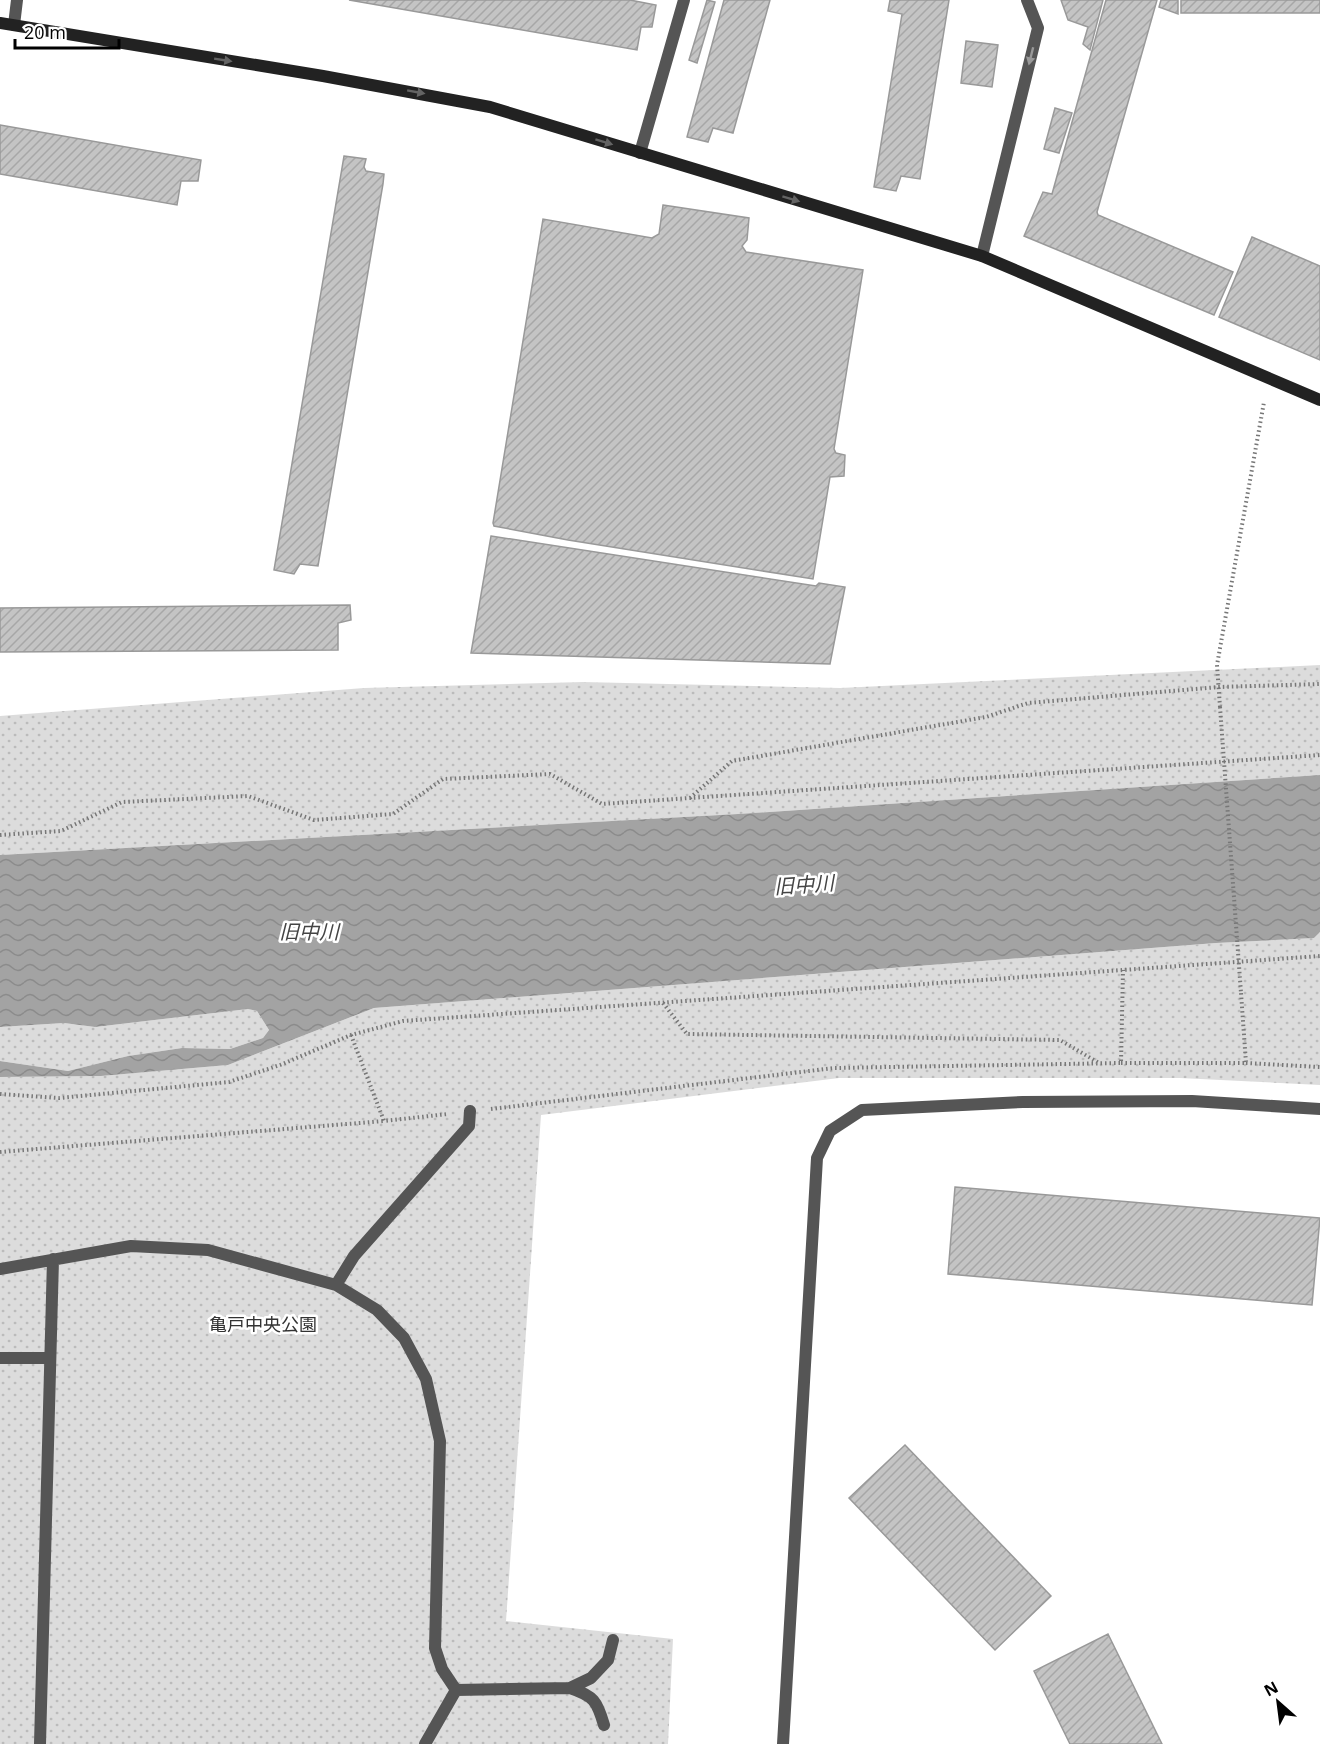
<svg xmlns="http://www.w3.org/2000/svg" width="1320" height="1744" font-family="'Open Sans','Noto Sans JP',sans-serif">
	<defs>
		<pattern id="park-dots" width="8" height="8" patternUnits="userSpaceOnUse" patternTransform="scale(1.5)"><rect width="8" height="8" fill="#dcdcdc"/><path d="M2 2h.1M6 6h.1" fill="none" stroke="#bbb" stroke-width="1.8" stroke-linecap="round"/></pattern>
		<pattern id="water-waves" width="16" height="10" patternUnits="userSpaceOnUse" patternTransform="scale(1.5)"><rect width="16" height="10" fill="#a3a3a3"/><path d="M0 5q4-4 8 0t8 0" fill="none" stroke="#8b8b8b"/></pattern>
		<pattern id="building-hatch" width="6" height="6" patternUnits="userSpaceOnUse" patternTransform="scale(1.5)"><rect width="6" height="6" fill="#c4c4c4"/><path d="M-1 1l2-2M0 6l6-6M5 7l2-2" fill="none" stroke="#a7a7a7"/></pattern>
	</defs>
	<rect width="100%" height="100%" fill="#fff"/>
	<path fill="url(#park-dots)" d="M1320,665V775L738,814L0,855V716L364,688L583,682L840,688Z
		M1320,932V1085L1180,1078H839L541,1115L506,1621L673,1639L668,1744H0V1077L101,1076L228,1065L374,1008L1216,943L1314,938Z
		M248,1009L257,1011L269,1030L263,1038L230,1049L182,1048L128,1056L68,1071L0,1061V1027L64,1023L95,1027Z"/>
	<path fill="url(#water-waves)" d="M1320,775V932L1314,938L1216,943L374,1008L228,1065L101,1076L0,1077V1061L68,1071L128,1056L182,1048L230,1049L263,1038L269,1030L257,1011L248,1009L95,1027L64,1023L0,1027V855L738,814Z"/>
	<path fill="url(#building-hatch)" stroke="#999" stroke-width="1.5" d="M349,0H630L656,5L652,27H641L637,50Z
		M707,0L715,2L697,63L689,60Z
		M724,0H770L733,133L713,128L708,142L687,137Z
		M890,0H949L920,179L901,176L896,191L874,187L902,14L888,11Z
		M1061,0H1103L1090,50L1083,44L1088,27L1068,20Z
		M1106,0H1157L1097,212L1098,215L1233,272L1214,315L1024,236L1043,192L1052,194Z
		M1161,0H1178V14L1159,7Z
		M1181,0H1320V13H1181Z
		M966,41L998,45L992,87L961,83Z
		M1055,108L1072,113L1059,153L1044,149Z
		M0,125L201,160L198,181H181L177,205L0,174Z
		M344,156L366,159L364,167L366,171L384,174L383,184L318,566L300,564L294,574L274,570Z
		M663,205L749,218L747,240L742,246L746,252L863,270L834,449L836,453L845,455L844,476L830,477L813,579L568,540L494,526L493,523L543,219L652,238L659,234Z
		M1252,237L1320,266V360L1219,317Z
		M491,536L816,586L819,583L845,587L830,664L471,653Z
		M350,605L351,620L338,623V650L0,652V608Z
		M955,1187L1320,1218L1312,1305L948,1274Z
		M905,1445L1051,1596L995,1650L849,1498Z
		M1108,1634L1162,1744H1070L1034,1671Z"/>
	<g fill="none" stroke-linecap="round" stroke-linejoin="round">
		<path stroke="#777" stroke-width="4" stroke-dasharray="1.5 3" stroke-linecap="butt" d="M1220,707L1217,665L1264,402
			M690,798L732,761L986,717L1028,703L1219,687L1320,684
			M0,835L61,831L122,802L248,796L314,820L393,814L443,779L550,774L602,804L1320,755
			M663,1003L687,1034L1060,1040L1099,1063
			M351,1035L384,1121L448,1114
			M1121,1063H1246L1241,993
			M1246,1063L1320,1067
			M0,1094L59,1098L229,1082L280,1065L351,1035L403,1021L1320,956
			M491,1109L834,1068L1121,1063L1123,970
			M0,1152L384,1121"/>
		<path stroke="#555" stroke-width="12" d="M0,1269L131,1246L208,1250L336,1285L377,1310L404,1338L426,1379L440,1441L435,1648L442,1669L456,1690L425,1744
			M336,1285L354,1256L469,1126L470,1111
			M0,1358H50
			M570,1688C594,1696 597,1701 604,1725
			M456,1690L570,1688L591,1678L608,1660L613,1640
			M40,1744L53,1259"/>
		<path stroke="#555" stroke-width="12" d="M14,25L17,0
			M640,153L684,0
			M982,256L1038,28L1027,0
			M783,1744L817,1158L830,1131L862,1110L1023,1102L1192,1101L1320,1109"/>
		<path stroke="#222" stroke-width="12" d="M0,23L323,76L490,107L982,256L1320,400"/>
		<path stroke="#777" stroke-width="4" stroke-dasharray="1.5 3" stroke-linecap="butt" d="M1220,707L1241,993"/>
	</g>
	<defs><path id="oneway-solid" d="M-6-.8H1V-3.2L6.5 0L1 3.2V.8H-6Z" transform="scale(1.5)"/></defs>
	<use fill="#999" href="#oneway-solid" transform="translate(1031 56) rotate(104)"/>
	<g fill="#646464">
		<use href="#oneway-solid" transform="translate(223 60) rotate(9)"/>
		<use href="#oneway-solid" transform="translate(416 92) rotate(10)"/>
		<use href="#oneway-solid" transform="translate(604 142) rotate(17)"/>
		<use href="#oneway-solid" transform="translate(791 199) rotate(17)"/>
	</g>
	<g text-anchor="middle" stroke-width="5" stroke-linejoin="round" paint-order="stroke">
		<g font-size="18" fill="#333" stroke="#fff">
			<text x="263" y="1331">亀戸中央公園</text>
		</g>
		<g font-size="20" font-style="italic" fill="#444" stroke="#fff">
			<text transform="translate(804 885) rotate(-4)" y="7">旧中川</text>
			<text x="309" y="939">旧中川</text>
		</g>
	</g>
	<g transform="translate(1278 1702) rotate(332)" stroke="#ffffff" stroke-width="4.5" paint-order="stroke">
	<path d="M0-4.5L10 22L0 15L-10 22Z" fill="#000000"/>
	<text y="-9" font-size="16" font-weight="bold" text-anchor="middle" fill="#000000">N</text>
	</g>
	<path d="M15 39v9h104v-9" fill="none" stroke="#000000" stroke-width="3"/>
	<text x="24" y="39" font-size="18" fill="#000000" stroke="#ffffff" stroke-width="4.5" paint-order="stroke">20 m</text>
</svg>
